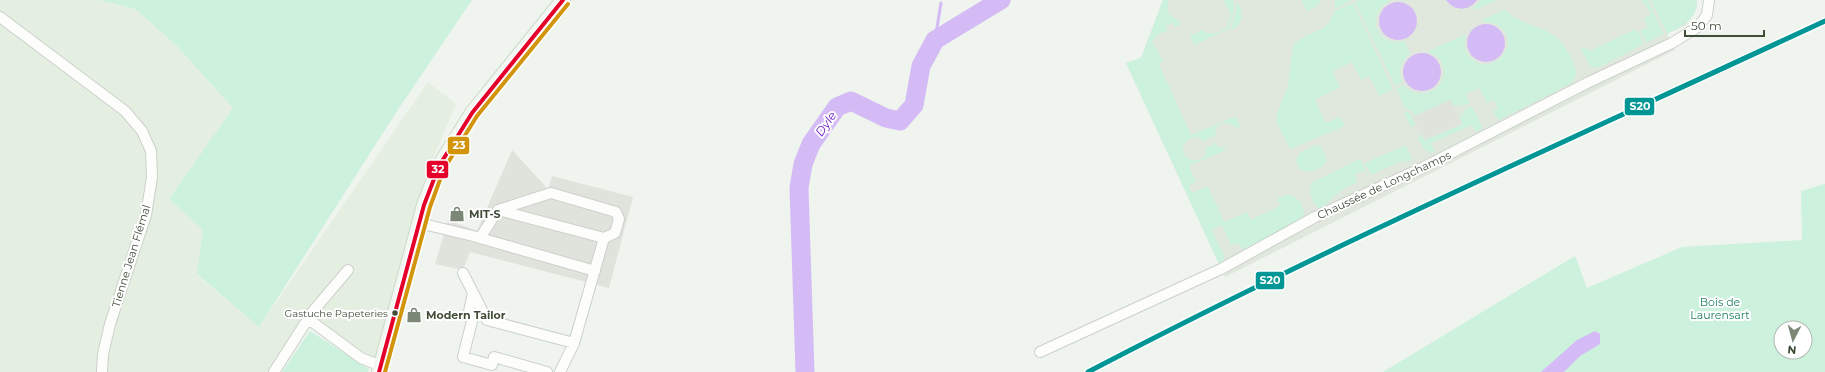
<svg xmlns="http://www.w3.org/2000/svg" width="1825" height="372" font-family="Montserrat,sans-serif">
	<rect width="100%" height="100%" fill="#eff4ee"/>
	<path fill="#e5efe1" d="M0,0H99L135,9L176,45L233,108L169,199L203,230L197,275L259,327L428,82L456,104L424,180L375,363L357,354L310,314L269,372H0Z"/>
	<path fill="#e0e7dd" d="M1163,0H1697V6L1686,25L1667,34L1675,50L1225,277L1126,63L1141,58Z"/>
	<path fill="#ccf1dd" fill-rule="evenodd" d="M99,0H472L397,111L259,327L197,274L203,230L169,199L233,108L176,45L135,9Z
		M1163,0H1168V14L1180,21V25L1175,27L1173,23L1166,26L1167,31L1158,34V36L1152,40L1163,62L1159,64L1191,135L1236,116L1240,127L1236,128L1231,124L1222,123L1216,128L1215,138L1209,137L1205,142C1200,137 1191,135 1186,142C1172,159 1209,171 1206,146H1212L1215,142L1218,147L1228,149L1189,166L1196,182L1189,186L1192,193L1208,186L1224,222L1247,212L1251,220L1280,206L1277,198C1280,197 1284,195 1287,195C1297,194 1305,207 1304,216L1299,221L1244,250L1238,243L1231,245L1222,225L1212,230L1224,255V260L1219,264L1126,63L1141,58Z
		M1225,0H1233L1235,6L1229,29L1194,45L1190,36L1202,30C1210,36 1220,34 1227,27L1231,14L1226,5L1222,1Z
		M1235,0C1244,9 1245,25 1231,30L1237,5Z
		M1302,0H1322L1316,7L1307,12Z
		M1335,0H1350L1351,1L1335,9Z
		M1359,0H1391C1365,14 1375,47 1404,41L1410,54C1400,62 1399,71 1402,83L1395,86L1355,2Z
		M1481,0H1497L1474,10L1473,8Z
		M1642,0H1648L1664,34L1646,43L1640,31L1648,27L1644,18L1651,14Z
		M1651,0H1697C1698,19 1681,27 1667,34Z
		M1353,3L1393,89L1379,96L1369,76L1361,80L1352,62L1335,70L1333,72L1340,87L1315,100L1326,123L1339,117L1340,119L1341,118L1345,126L1290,149L1277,124L1276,116L1288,85L1293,46C1305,29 1328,37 1334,11Z
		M1505,9C1515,24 1544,25 1558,39C1565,45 1569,54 1573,62C1577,72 1578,77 1570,84L1499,120L1492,112L1498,109L1494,100L1487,103L1479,88L1466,94L1470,103L1463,106L1459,105L1454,107L1450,100L1415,116L1412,111L1405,108L1396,88L1404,85C1423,107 1455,82 1440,60C1437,56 1432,54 1428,51L1466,34C1466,37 1464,42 1465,46C1465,50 1468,53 1470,57C1489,80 1525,43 1499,26C1493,21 1485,23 1480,21Z
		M1633,30L1638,31L1644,44L1598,68L1592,67L1587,61L1581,49L1584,47L1590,51Z
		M1472,106L1482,126L1481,129L1476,132L1472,125L1431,143L1435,152L1431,153L1424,149L1418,138L1422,134L1425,140L1462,123L1459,117L1463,114L1464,110Z
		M1406,111L1410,113L1416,124L1411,127L1404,113Z
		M1316,145L1322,147L1327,161C1322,169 1311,173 1302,171L1297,165C1294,152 1307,150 1316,145Z
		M1406,145L1412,158L1411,161L1399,162L1371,175L1365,163Z
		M1360,159L1369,176L1368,177L1365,170L1355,174L1357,183L1343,189L1320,209C1312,204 1309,193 1311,183Z
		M1825,184V372H1383L1575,256L1587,288L1682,247L1802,240L1801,191ZM1781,328H1805V352H1781Z
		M310,331L369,369L368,372H282Z"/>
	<path fill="#e0e3dc" d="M1450,100L1462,124L1425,140L1412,117Z
		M512,150L548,189L552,176L633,197L609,288L470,252L463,270L435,264L448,220L477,231Z"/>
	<path fill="#d4bbf6" d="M1446,0H1477C1469,11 1455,12 1446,0Z
		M1379 21a19 19 0 1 1 38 0a19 19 0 1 1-38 0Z
		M1467 43a19 19 0 1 1 38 0a19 19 0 1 1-38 0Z
		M1403 72a19 19 0 1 1 38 0a19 19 0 1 1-38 0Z
		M1595,331L1600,334V344L1580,356L1564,372H1541L1577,340Z"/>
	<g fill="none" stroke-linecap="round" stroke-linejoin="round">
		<path stroke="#d4bbf6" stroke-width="3" d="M935,40L941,3"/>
		<path stroke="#d4bbf6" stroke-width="19" d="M805,372L799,188L803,164L811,144L837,107L851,101L886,118L900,121L914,105L921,66L935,40L1001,0"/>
		<defs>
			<path id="minor" d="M0,17L125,111L142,131L151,151L152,177L146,215L110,324L103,354L102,372
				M498,210L551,193L616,212L619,219L615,233L604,238
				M419,223L473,236L595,271
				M480,238L498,210L604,238L574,343L560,372
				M463,273L487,320L574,343
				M473,293L468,316L473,317L463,357L492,365L494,357L547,372
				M311,321L309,316L348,270
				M1040,352L1221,269L1315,217L1424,167L1587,83L1672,43L1698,27L1707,15L1709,0
				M274,372L304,325L307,321H311L361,358L381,366"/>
			<path id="secondary" d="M379,372L424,205L439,166L472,113L563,0"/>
		</defs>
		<use href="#minor" stroke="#cbd1ca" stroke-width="12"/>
		<use href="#secondary" stroke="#ccd9c8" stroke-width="16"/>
		<use href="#minor" stroke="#fdfdfc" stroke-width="10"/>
		<use href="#secondary" stroke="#f2f7f1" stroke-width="14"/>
		<defs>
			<path id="bus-1" d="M379,372L424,205L439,166L472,113L563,0"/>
			<path id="bus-2" d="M385,372L430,207L444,169L477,116L568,4"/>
		</defs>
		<use href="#bus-1" stroke="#fff" stroke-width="7"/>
		<use href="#bus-2" stroke="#fff" stroke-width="7"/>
		<use href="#bus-1" stroke="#e4002b" stroke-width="4"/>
		<use href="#bus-2" stroke="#d2940b" stroke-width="4"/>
		<defs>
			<path id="rail-1" d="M1088,372C1329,246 1578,136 1825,21"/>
		</defs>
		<use href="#rail-1" stroke="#fff" stroke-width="8"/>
		<use href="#rail-1" stroke="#009696" stroke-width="5"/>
	</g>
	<defs>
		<symbol id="shop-bare" viewBox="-9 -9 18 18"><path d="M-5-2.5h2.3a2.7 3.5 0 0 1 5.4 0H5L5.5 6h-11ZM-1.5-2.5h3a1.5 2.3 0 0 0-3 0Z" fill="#7d8777" stroke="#fff" stroke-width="2.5" paint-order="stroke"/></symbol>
	</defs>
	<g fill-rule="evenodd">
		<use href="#shop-bare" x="446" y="203" width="22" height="22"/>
		<use href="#shop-bare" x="403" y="304" width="22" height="22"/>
	</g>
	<circle fill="#3f4d37" stroke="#fff" stroke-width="1.5" cx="395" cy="313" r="3.5"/>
	<g text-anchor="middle" stroke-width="4" stroke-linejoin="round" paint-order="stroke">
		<g font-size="10" fill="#3f4d37" stroke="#fff" text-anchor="end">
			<text x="388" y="317">Gastuche Papeteries</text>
		</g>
		<g font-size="11" fill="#3f4d37" stroke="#fff">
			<text transform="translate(1384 185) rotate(-25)" y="4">Chaussée de Longchamps</text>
			<text transform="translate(131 256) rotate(-73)" y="4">Tienne Jean Flémal</text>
		</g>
		<g font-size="11" font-weight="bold" fill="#3f4d37" stroke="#fff" text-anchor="start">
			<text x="469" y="218">MIT-S</text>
			<text x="426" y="319">Modern Tailor</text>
		</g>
		<g font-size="11" fill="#218161" stroke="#fff">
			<text x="1720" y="306">Bois de<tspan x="1720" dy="13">Laurensart</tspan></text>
		</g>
		<g font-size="12" font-style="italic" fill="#6e21c8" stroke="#fff">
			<text transform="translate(826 124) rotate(-55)" y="4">Dyle</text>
		</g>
	</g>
	<g stroke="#fff" stroke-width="1.5">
		<rect x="1624" y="97" width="31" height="19" rx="4" fill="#009696"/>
		<rect x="447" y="136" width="23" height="19" rx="4" fill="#d2940b"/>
		<rect x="426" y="160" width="23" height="19" rx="4" fill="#e4002b"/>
		<rect x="1255" y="271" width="30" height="19" rx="4" fill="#009696"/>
	</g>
	<g font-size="11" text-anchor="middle" font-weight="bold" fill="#fff">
		<text x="1640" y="110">S20</text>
		<text x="459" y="149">23</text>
		<text x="438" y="173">32</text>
		<text x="1270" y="284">S20</text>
	</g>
	<g transform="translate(1793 340) rotate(186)"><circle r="19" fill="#ffffff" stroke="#b2b8af"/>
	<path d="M0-3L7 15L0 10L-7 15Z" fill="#7d8777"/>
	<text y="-6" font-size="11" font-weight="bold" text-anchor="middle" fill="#3f4d37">N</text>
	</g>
	<path d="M1685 30v6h79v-6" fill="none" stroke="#3f4d37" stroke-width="2"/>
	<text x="1691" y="30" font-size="12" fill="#3f4d37" stroke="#ffffff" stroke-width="3" paint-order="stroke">50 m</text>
</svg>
